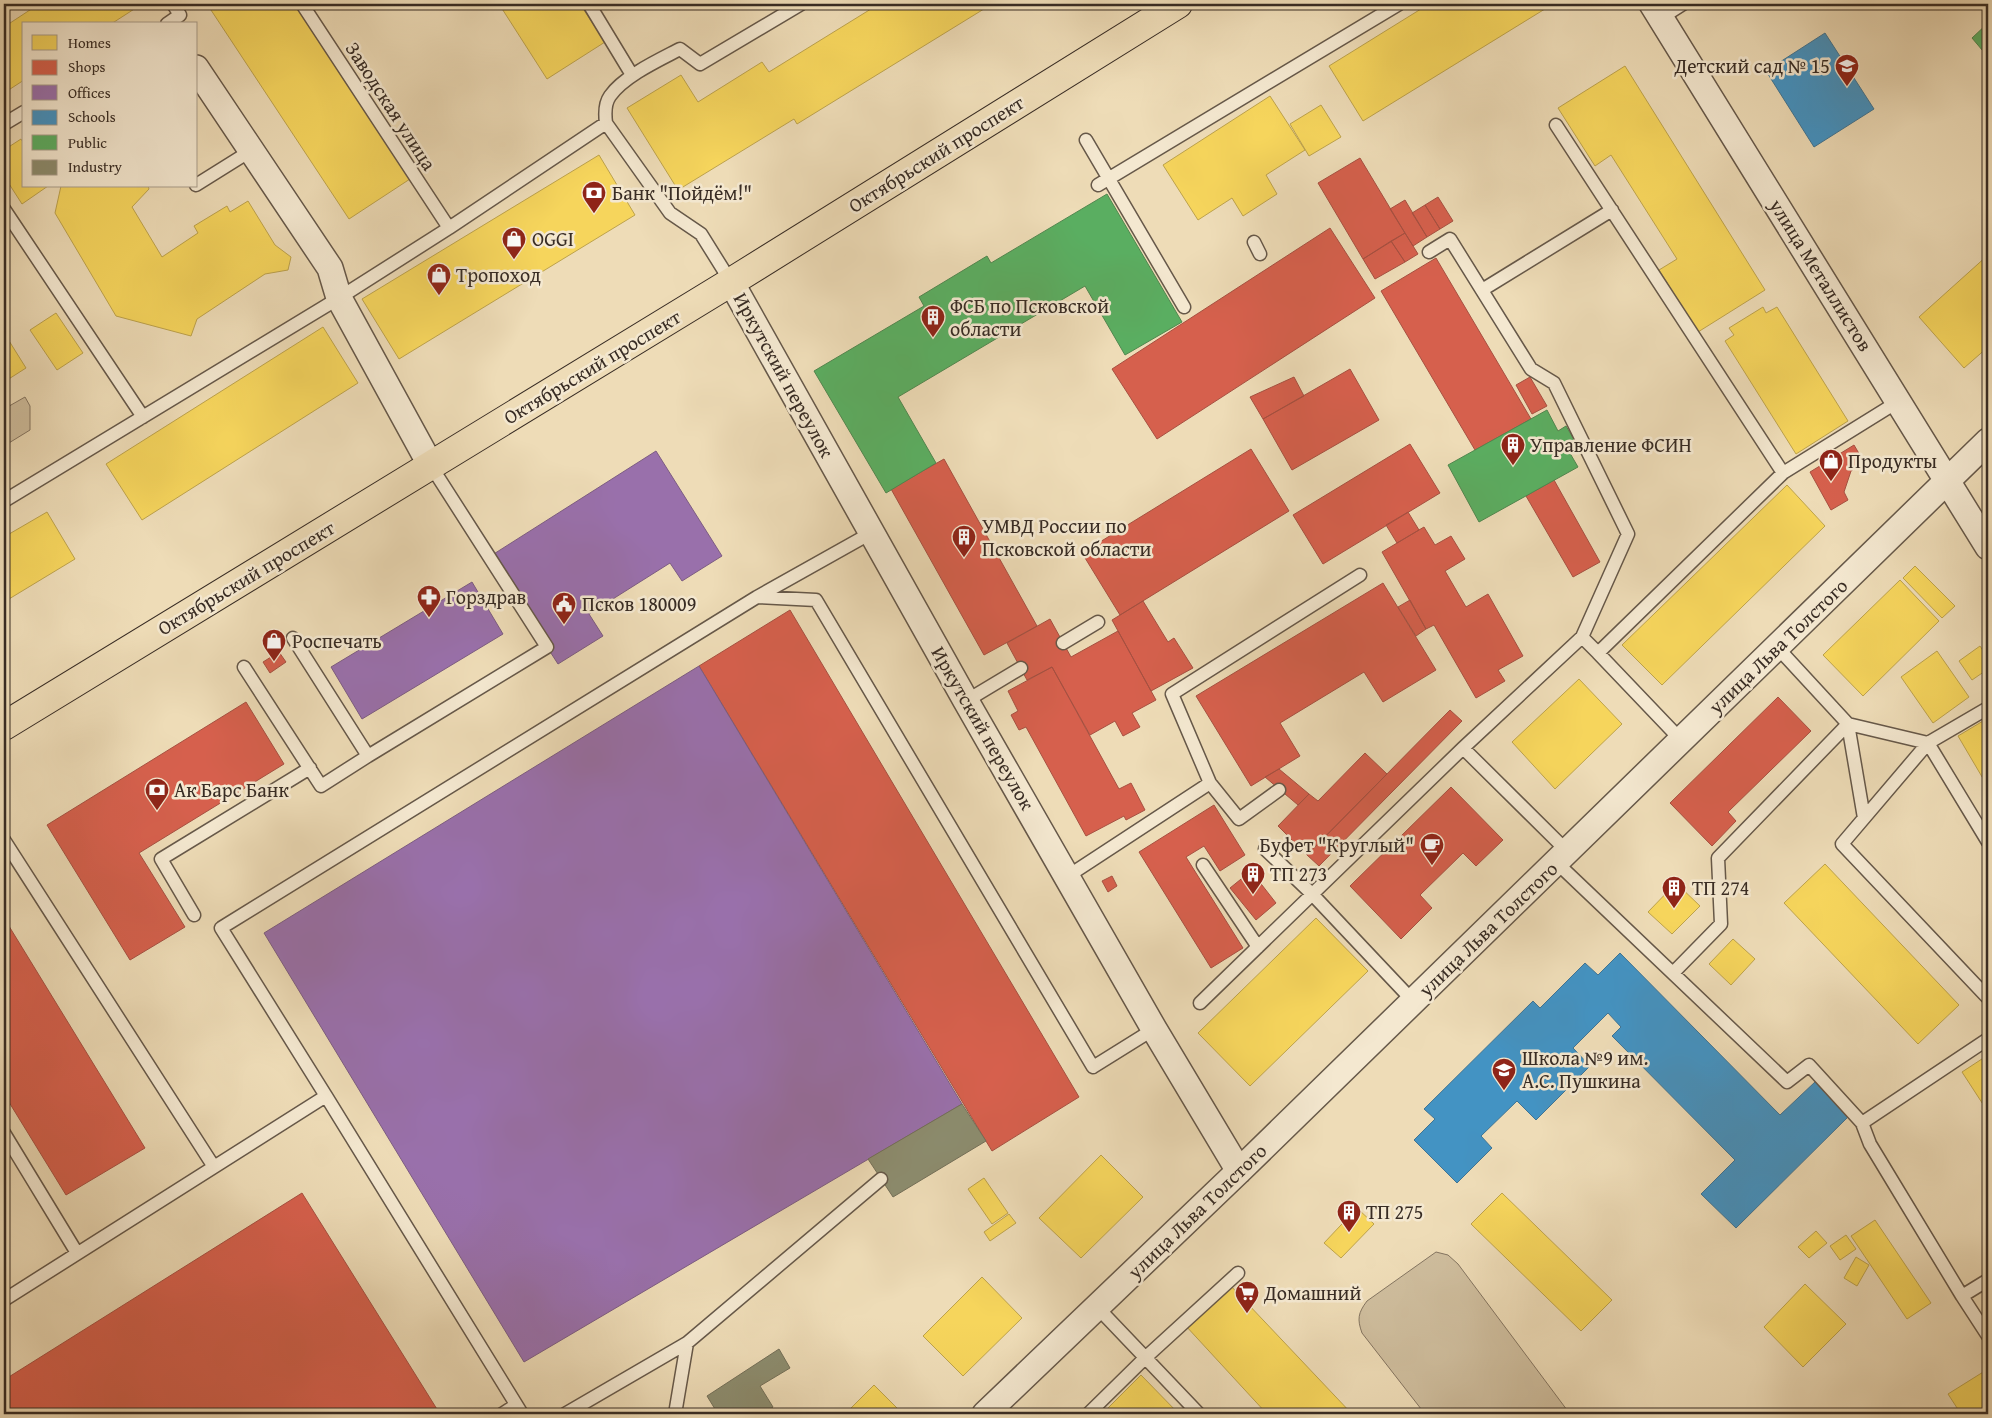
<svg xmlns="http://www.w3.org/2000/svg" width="1992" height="1418" font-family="'Gentium Book Plus',serif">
	<rect width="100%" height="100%" fill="#eedcb7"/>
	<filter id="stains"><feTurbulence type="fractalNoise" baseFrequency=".004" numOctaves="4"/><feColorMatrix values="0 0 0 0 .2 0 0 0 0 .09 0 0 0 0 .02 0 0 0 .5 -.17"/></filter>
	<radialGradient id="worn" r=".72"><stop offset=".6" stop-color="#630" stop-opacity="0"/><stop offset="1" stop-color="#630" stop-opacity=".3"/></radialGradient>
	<path fill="#cfbe9e" stroke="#847561" d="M25,397L30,406V430L4,446V409Z
		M1436,1252L1448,1255L1458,1264L1570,1414H1425L1362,1333C1357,1319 1358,1313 1367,1301Z"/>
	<path fill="#f6d55c" stroke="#bda24b" d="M39,4H142L111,24H24V80L4,93V27Z
		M207,4H295L410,179L349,219Z
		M499,4H580L605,42L547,79Z
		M879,4H992L797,124L794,119L678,190L627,108L681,75L698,102L762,62L769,72Z
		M1429,4H1553L1363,121L1329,66Z
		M1625,66L1765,290L1698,332L1659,270L1677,259L1611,155L1595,166L1558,108Z
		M1270,96L1305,150L1266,175L1277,194L1243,216L1232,198L1198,220L1163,165Z
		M1321,105L1341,137L1309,156L1290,124Z
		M21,139L24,144V186H48L22,204L4,176V150Z
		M599,155L635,215L399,359L362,299Z
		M61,186H148L149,189L132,207L162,257L198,233L194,226L227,206L230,212L248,201L275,245L291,257L288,270L265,274L197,319L191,336L116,316L55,213Z
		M1988,255V347L1964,368L1919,317Z
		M1763,307L1766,313L1777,307L1848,421L1796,454L1725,341L1734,335L1729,328Z
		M56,313L83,353L57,370L30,330Z
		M323,327L358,383L142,520L106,464Z
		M6,336L26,368L4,382V337Z
		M1787,485L1825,526L1662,685L1622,645Z
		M47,512L75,559L4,602V537Z
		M1915,566L1955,606L1942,618L1903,578Z
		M1900,580L1939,621L1863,696L1823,655Z
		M1980,646L1988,658V669L1972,680L1959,661Z
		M1937,651L1969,697L1933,723L1901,677Z
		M1579,679L1622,724L1555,789L1512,742Z
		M1988,718V787L1958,736Z
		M1825,864L1959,1005L1918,1044L1784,903Z
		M1676,883L1700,906L1672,934L1648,912Z
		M1316,918L1368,971L1250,1086L1198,1033Z
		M1733,939L1755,959L1731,985L1709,964Z
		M1988,1055V1112L1962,1072Z
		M1101,1155L1143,1197L1081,1258L1039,1218Z
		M984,1178L1008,1213L992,1224L968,1189Z
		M1502,1193L1612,1300L1581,1331L1471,1224Z
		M1357,1208L1374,1224L1341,1258L1324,1243Z
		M1009,1214L1016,1223L990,1241L984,1232Z
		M1875,1220L1931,1303L1907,1319L1851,1236Z
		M1816,1231L1827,1243L1809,1258L1798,1247Z
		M1846,1235L1856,1249L1840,1260L1830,1246Z
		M1856,1257L1869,1265L1857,1286L1844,1278Z
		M982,1277L1022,1318L963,1376L923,1336Z
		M1229,1284L1352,1414H1267L1185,1325Z
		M1805,1284L1846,1324L1803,1367L1764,1327Z
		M1988,1369V1414H1961L1948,1394Z
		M1141,1375L1179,1414H1102Z
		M874,1385L903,1414H845Z
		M1957,1409L1961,1414H1949Z"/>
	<path fill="#d6604d" stroke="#a75041" d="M1360,158L1405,233L1363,259L1318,183Z
		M1438,197L1453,221L1440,229L1425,205Z
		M1405,200L1427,237L1413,246L1390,209Z
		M1425,205L1440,229L1427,237L1412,213Z
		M1330,228L1375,298L1157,439L1112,369Z
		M1405,233L1418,254L1405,262L1391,241Z
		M1391,241L1405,262L1375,279L1363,259Z
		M1436,258L1531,419L1475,450L1381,291Z
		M1350,369L1379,420L1292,470L1263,419Z
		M1294,377L1304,396L1263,419L1250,397Z
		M1530,377L1547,406L1532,414L1516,385Z
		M1410,444L1440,493L1323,564L1293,515Z
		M1854,445L1864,462L1851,471L1844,492L1848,500L1831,510L1810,472Z
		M1251,449L1289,511L1120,615L1082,553Z
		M944,459L1037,626L984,655L891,489Z
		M1554,480L1600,562L1573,577L1526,496Z
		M1408,512L1419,530L1397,543L1386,525Z
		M1424,527L1435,545L1451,536L1465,559L1445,571L1466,607L1488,594L1523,656L1498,670L1505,681L1476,698L1434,625L1426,629L1382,552Z
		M1383,583L1436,670L1383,702L1364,672L1280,723L1300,756L1251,786L1196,696Z
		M1410,600L1426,629L1416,636L1398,607Z
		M1143,601L1168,642L1174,638L1193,668L1151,691L1112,620Z
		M790,610L1079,1097L992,1151L699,666Z
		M1050,619L1071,657L1118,631L1156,700L1132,713L1140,727L1123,736L1115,721L1090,735L1052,667L1027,680L1007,643Z
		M279,652L286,662L270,673L263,662Z
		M1052,667L1119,789L1131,783L1145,810L1126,820L1124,816L1086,836L1026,727L1019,730L1011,715L1018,711L1008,691Z
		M1778,697L1811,731L1728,812L1736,821L1712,846L1670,803Z
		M246,702L284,764L139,853L185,927L130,960L47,825Z
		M1450,710L1462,721L1319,866L1307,855Z
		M1365,753L1387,774L1307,855L1278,826L1309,794L1318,801Z
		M1279,769L1309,794L1298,805L1265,777Z
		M1451,787L1503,840L1476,866L1463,853L1420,895L1432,908L1401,939L1350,886Z
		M1214,805L1245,855L1220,871L1204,846L1186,857L1243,948L1211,968L1139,852Z
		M1251,871L1276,903L1256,920L1230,888Z
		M1112,876L1117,886L1108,892L1102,881Z
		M4,918L145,1148L66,1195L4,1094Z
		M302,1193L440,1414H4V1380Z"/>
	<path fill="#9970ab" stroke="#7c5c82" d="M656,451L722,556L682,581L670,563L589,614L603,636L558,664L489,557Z
		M472,582L503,634L362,719L331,667Z
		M699,666L962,1104L524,1362L264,933Z"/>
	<path fill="#4393c3" stroke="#407493" d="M1825,33L1874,109L1814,147L1766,71Z
		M1620,953L1780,1115L1816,1081L1850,1115L1736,1228L1701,1194L1735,1160L1612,1036L1621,1027L1608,1013L1573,1048L1590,1066L1536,1120L1517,1101L1481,1136L1492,1148L1457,1183L1414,1140L1435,1119L1424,1109L1533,1001L1540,1008L1585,963L1598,975Z"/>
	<path fill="#5aae61" stroke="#50874f" d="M1988,23V57L1972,38Z
		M1107,194L1182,322L1125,355L1085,286L898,397L936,463L886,493L814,371L924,306L919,297L987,256L991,263Z
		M1547,410L1558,431L1566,426L1576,443L1567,448L1578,467L1479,522L1448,465Z"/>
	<path fill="#8c8c6e" stroke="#736f58" d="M962,1104L986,1141L893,1197L868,1159Z
		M779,1349L790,1368L760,1386L773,1407L763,1414H718L707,1396Z"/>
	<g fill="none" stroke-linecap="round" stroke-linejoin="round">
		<defs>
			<path id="service" d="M302,4L449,228
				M589,4L632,75
				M1661,18L1683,4
				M167,24L180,15L173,4
				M4,124L24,112
				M1556,125L1783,473L1899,401
				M1086,140L1184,307
				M196,185L252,150
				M1098,185L1399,4
				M4,209L143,417
				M1254,242L1260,254
				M1429,252L1450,239L1531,369L1554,383L1628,534L1582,637L1598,653L1783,473
				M731,282L701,234L670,213L606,123C605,115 605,103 610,96C624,76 659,60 680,49L700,64L801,4
				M1482,290L1612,210
				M4,501L339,298L449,228L606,123
				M757,597L816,600L1093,1067L1154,1029
				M293,638L368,756L547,647L431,466
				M1063,643L1098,622
				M1598,653L1681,740
				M244,667L321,786L368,756
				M966,701L1021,668
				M1988,708L1928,743L1988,842
				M1463,748L1567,851
				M1210,783L1172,694L1360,575
				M1864,818L1848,724L1928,743L1842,844L1988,998
				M4,840L214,1167
				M1265,849L1312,894L1413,1001
				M1556,862L1787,1082L1809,1065L1862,1123
				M1203,865L1258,947
				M1068,876L1210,783L1239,819L1279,790
				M194,915L161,859L310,768
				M1673,973L1721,924L1718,858L1848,724L1777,647
				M1200,1003L1463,748L1582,637
				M1988,1039L1862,1123L1870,1144L1962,1296L1988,1336
				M326,1096L221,928L757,597L871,533
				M4,1133L77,1253
				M1962,1296L1988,1280
				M4,1300L326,1096L522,1414
				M1097,1307L1199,1414
				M502,1414L516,1405
				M565,1414L687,1343
				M675,1414L687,1343L881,1179
				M1088,1414L1145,1358L1238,1273"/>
			<path id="minor" d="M1652,4L1988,547
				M196,68L330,268L339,298L431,466
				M731,282L966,701L1154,1029L1239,1171
				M985,1414L1239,1171L1988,441"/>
			<path id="primary" d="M4,726L731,282L1178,4"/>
		</defs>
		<use href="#service" stroke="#665849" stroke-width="15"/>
		<use href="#minor" stroke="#665849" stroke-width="28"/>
		<use href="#primary" stroke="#382c24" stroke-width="30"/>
		<use href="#service" stroke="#f4e8d0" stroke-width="12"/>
		<use href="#minor" stroke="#f4e8d0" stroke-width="25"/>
		<use href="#primary" stroke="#eedcb7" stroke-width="28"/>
	</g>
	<defs>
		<symbol id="school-pin" viewBox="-11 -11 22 30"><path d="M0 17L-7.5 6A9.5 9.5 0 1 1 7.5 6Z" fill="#8f2418" stroke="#f4e8d0"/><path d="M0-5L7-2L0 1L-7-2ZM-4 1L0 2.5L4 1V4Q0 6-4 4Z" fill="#fff"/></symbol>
		<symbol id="bank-pin" viewBox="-11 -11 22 30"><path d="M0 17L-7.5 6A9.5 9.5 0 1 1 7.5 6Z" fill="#8f2418" stroke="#f4e8d0"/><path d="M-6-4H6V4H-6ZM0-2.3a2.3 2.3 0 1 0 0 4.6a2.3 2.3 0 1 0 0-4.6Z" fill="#fff"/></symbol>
		<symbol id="shop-pin" viewBox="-11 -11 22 30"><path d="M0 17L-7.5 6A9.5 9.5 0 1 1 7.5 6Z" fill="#8f2418" stroke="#f4e8d0"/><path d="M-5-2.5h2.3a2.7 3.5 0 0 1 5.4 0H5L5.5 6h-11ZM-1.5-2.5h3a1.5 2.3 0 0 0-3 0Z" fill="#fff"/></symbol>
		<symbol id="building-pin" viewBox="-11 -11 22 30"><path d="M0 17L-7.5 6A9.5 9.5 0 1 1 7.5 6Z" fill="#8f2418" stroke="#f4e8d0"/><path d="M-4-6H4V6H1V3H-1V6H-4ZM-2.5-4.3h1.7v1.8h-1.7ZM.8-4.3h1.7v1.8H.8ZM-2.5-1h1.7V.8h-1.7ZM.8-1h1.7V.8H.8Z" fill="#fff"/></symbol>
		<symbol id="pharmacy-pin" viewBox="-11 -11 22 30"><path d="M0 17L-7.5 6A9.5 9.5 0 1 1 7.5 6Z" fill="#8f2418" stroke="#f4e8d0"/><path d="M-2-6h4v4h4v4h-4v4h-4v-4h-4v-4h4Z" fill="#fff"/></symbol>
		<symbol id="civic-pin" viewBox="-11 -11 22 30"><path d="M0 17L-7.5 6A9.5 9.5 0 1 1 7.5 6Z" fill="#8f2418" stroke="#f4e8d0"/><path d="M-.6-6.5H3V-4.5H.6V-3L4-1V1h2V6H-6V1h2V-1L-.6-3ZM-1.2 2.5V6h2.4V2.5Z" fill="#fff"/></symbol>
		<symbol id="cafe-pin" viewBox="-11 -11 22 30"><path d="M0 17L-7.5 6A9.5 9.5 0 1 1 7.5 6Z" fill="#8f2418" stroke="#f4e8d0"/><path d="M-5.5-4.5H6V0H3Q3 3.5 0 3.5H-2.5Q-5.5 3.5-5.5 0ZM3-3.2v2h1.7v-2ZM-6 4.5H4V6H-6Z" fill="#fff"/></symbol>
		<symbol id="supermarket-pin" viewBox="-11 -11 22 30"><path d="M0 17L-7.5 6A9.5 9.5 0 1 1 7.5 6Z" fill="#8f2418" stroke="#f4e8d0"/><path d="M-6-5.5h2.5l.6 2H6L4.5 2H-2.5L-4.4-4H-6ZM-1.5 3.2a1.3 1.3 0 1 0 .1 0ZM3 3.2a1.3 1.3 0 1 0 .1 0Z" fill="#fff"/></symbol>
	</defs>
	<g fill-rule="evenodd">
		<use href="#school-pin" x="1833" y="52" width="28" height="38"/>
		<use href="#bank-pin" x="580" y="179" width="28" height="38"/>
		<use href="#shop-pin" x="500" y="225" width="28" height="38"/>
		<use href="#shop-pin" x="425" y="261" width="28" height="38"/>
		<use href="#building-pin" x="919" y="303" width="28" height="38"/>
		<use href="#building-pin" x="1499" y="431" width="28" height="38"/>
		<use href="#shop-pin" x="1817" y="447" width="28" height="38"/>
		<use href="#building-pin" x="950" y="523" width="28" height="38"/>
		<use href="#pharmacy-pin" x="415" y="583" width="28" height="38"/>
		<use href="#civic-pin" x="550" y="590" width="28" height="38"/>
		<use href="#shop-pin" x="260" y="627" width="28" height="38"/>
		<use href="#bank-pin" x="143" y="776" width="28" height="38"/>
		<use href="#cafe-pin" x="1418" y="831" width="28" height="38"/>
		<use href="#building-pin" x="1239" y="860" width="28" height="38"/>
		<use href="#building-pin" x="1660" y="874" width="28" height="38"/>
		<use href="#school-pin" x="1490" y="1056" width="28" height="38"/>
		<use href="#building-pin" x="1335" y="1198" width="28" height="38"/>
		<use href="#supermarket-pin" x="1233" y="1279" width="28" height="38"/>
	</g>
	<g text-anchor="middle" stroke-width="5" stroke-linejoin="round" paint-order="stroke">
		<g font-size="20" fill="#382c24" stroke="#f4e8d0" text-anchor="start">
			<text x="1830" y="73" text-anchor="end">Детский сад № 15</text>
			<text x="612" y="200">Банк "Пойдём!"</text>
			<text x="532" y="246">OGGI</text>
			<text x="456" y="282">Тропоход</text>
			<text x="950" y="313">ФСБ по Псковской<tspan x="950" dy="23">области</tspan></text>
			<text x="1530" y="452">Управление ФСИН</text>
			<text x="1848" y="468">Продукты</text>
			<text x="982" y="533">УМВД России по<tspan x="982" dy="23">Псковской области</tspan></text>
			<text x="446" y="604">Горздрав</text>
			<text x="582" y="611">Псков 180009</text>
			<text x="292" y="648">Роспечать</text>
			<text x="174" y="797">Ак Барс Банк</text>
			<text x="1414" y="852" text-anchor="end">Буфет "Круглый"</text>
			<text x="1270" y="881">ТП 273</text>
			<text x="1692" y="895">ТП 274</text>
			<text x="1522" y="1065">Школа №9 им.<tspan x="1522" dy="23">А.С. Пушкина</tspan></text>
			<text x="1366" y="1219">ТП 275</text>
			<text x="1264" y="1300">Домашний</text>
		</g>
		<g font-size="20" fill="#382c24" stroke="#f4e8d0">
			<text transform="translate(391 106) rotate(57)" y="7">Заводская улица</text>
			<text transform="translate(936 154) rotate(-32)" y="7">Октябрьский проспект</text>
			<text transform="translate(1821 275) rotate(58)" y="7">улица Металлистов</text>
			<text transform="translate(592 367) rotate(-31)" y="7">Октябрьский проспект</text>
			<text transform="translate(784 375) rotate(61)" y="7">Иркутский переулок</text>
			<text transform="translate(246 578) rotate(-31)" y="7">Октябрьский проспект</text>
			<text transform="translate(1778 646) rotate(-44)" y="7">улица Льва Толстого</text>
			<text transform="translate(983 728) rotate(60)" y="7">Иркутский переулок</text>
			<text transform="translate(1488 929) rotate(-44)" y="7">улица Льва Толстого</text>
			<text transform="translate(1197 1211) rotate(-44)" y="7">улица Льва Толстого</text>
		</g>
	</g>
	<rect width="1992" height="1418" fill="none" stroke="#eedcb7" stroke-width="20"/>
	<rect x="5" y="5" width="1982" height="1408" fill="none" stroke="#382c24" stroke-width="2.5"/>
	<rect x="10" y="10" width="1972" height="1398" fill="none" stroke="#382c24"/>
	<rect x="22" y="22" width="175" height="165" fill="#f4e8d0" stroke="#a99d8b"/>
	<rect x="32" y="35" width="25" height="15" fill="#f6d55c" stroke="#a99d8b"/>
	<text x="68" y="48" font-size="15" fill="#382c24">Homes</text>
	<rect x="32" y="60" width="25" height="15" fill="#d6604d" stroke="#a99d8b"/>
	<text x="68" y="72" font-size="15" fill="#382c24">Shops</text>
	<rect x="32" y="85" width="25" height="15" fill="#9970ab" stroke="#a99d8b"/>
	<text x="68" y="98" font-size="15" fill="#382c24">Offices</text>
	<rect x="32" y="110" width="25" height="15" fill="#4393c3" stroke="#a99d8b"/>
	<text x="68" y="122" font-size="15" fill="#382c24">Schools</text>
	<rect x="32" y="135" width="25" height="15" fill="#5aae61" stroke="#a99d8b"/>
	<text x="68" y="148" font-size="15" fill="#382c24">Public</text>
	<rect x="32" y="160" width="25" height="15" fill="#8c8c6e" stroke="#a99d8b"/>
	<text x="68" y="172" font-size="15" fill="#382c24">Industry</text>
	<rect width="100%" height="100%" filter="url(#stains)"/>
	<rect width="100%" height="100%" fill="url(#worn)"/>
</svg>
